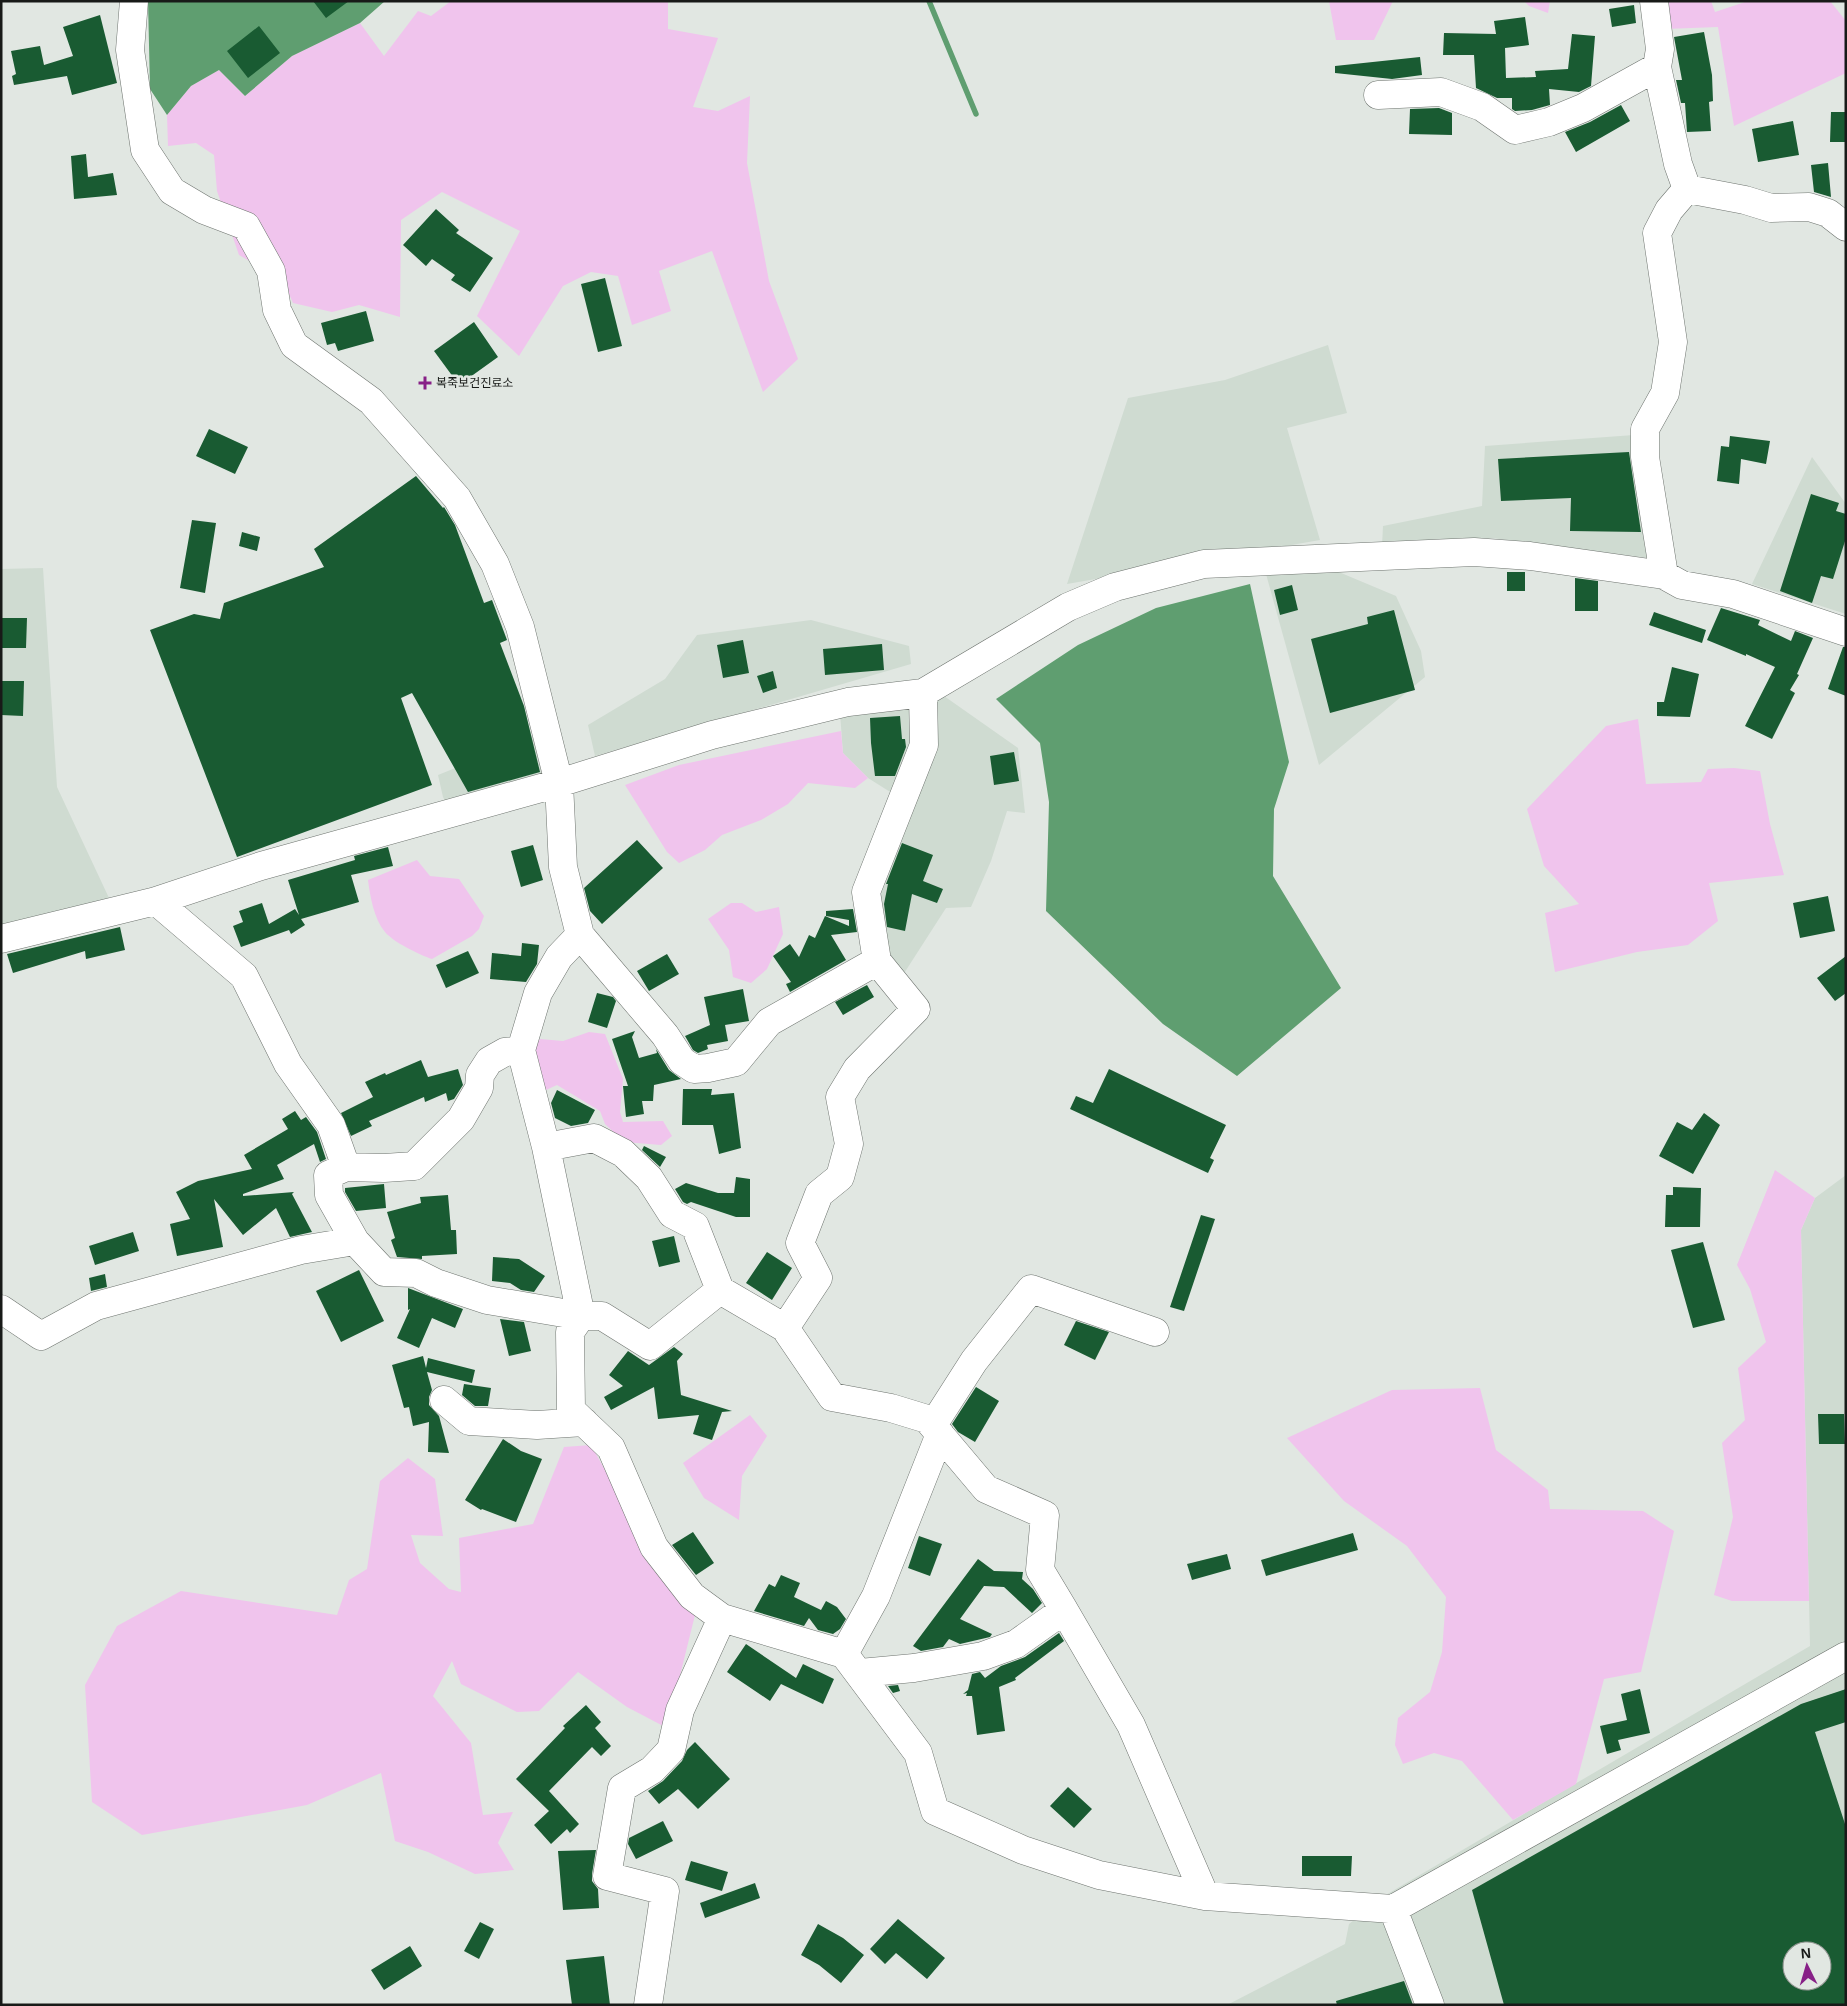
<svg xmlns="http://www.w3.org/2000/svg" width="1847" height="2006" font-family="Arial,'Noto Sans KR',sans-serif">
	<rect width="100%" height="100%" fill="#e1e7e2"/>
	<path fill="#cfdbd1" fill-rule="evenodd" d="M1328,345L1347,413L1287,428L1320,540L1067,584L1128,398L1225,380Z
		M1634,435L1650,558L1492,538L1382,546L1383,526L1482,506L1485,446Z
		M1812,457L1846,504V614L1752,584Z
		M43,568L57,787L109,898L1,926V569Z
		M1334,570L1396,596L1421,651L1425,677L1319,765L1266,574Z
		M811,620L909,646L911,664L595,756L588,725L665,679L697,635Z
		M944,696L1018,748L1025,813L1007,811L991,861L971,907L946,908L901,978L882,955L873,894L919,744L895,795L868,778L843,753L840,713Z
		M535,736L552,779L449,809L443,797L438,775Z
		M1846,1175V2005H1227L1345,1944L1349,1924L1384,1896L1810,1646L1801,1230L1815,1198ZM1792,1951H1822V1981H1792Z"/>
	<path fill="#f0c4ed" d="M451,1H668V29L718,38L693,107L718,111L750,96L747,163L769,281L798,359L763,392L712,251L659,271L671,311L632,325L618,276L591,272L563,286L519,356L477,316L520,231L442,192L401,220L400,317L359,305L332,312L293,303L283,280L239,255L217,191L214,155L196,143L168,146L167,115L191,86L219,70L245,96L292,56L360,23L384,56L418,11L431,16Z
		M1329,1H1393L1374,40H1336Z
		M1524,1H1550L1548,13L1529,6Z
		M1662,1H1711L1715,12L1748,1H1830L1846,21V73L1734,126L1718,27L1665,29Z
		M1638,719L1646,784L1701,782L1708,769L1734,768L1760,771L1770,824L1784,875L1709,883L1718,921L1688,945L1637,952L1555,972L1545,913L1579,904L1544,866L1527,809L1606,726Z
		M841,731L843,753L868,778L855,788L808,783L788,804L761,820L722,835L705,850L679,863L667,852L625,785L679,765Z
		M417,860L430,876L459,879L484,916L479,929L472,936L432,959C420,955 393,942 385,932C374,919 370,896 368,880Z
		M731,903H742L756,912L779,907L783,934L767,969L751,983L733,977L729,950L708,919Z
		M589,1032L605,1034L623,1079L620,1112L623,1122L663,1121L672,1136L661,1145L624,1142L605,1124L600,1111L557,1085L546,1090L538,1083L528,1053L540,1039L563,1041Z
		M1775,1170L1815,1198L1801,1230L1809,1601H1732L1714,1595L1733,1517L1722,1443L1745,1420L1738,1368L1766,1342L1750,1289L1737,1265Z
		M1480,1388L1496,1450L1548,1490L1550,1509L1643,1511L1674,1531L1641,1672L1604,1679L1576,1784L1513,1820L1462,1761L1434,1753L1403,1764L1395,1745L1398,1718L1430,1692L1442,1652L1446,1597L1407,1546L1344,1501L1287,1438L1392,1390Z
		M750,1415L767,1436L742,1476L739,1520L704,1498L683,1463Z
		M591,1445L624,1504L695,1615L667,1728L627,1707L578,1672L539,1711L517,1712L461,1684L452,1661L433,1696L471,1743L483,1815L513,1812L498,1843L514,1870L475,1874L428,1852L395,1841L381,1773L307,1805L142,1835L92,1802L85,1685L117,1626L181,1591L337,1615L349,1580L367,1569L380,1481L408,1458L435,1479L443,1536L411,1535L420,1563L449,1589L461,1592L459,1538L533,1524L564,1447Z"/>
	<path fill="#5f9e70" d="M148,1H385L360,23L292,56L245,96L219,70L191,86L167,115L150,89Z
		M1250,584L1289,762L1274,809L1273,876L1341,988L1237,1076L1163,1024L1046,911L1049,802L1040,743L996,699L1078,645L1156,608Z"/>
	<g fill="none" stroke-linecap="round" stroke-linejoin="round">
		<path stroke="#5f9e70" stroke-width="5.5" d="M929,1L976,114"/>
	</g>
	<path fill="#195b32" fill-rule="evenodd" d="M313,1H349L326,18Z
		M1634,5L1636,23L1612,27L1609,9Z
		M100,15L117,83L72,95L67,76L14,85L12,76L16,74L11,51L40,46L44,65L73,56L63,27Z
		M1525,17L1529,45L1505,48L1506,78L1536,77L1535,71L1568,69L1572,34L1595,36L1591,86L1579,92L1549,89L1550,105L1532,110L1515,111L1512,109V98H1497L1476,88L1474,55H1443L1444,33L1496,34L1494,21Z
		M259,26L280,53L248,78L227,51Z
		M1704,32L1712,75L1713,101L1709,102L1711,131L1687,132L1685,103H1681L1676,80H1682L1674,37Z
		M1420,57L1422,75L1392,79L1335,73V66Z
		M1621,105L1630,121L1576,152L1565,132L1590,122Z
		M1439,108L1452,113V135L1409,134L1410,109Z
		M1831,112H1846V142H1830Z
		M1793,121L1799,155L1758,162L1752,129Z
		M86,154L88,177L113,173L117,195L74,199L71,156Z
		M1828,163L1831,197L1814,192L1811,165Z
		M436,209L459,230L456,233L493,258L470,292L451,280L455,275L432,259L426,266L403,245Z
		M605,278L622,346L598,352L581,284Z
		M366,311L374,341L338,351L335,343L327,345L321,323Z
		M474,322L498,357L459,385L434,351Z
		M209,429L248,447L235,474L196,456Z
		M1730,436L1770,441L1766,464L1741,459L1739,484L1717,481L1721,446L1729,447Z
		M1629,452L1641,532L1570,531L1571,498L1501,501L1498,459Z
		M416,476L443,508L444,507L455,525L484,603L492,600L507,640L500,643L524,706L540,772L468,792L412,693L401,698L432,785L237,857L150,630L194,614L220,619L224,603L324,567L314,549Z
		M1811,494L1839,503L1836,511L1846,514V538L1833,579L1821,576L1812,603L1780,591Z
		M192,520L216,523L205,593L180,588Z
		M242,532L260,537L257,551L239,546Z
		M1507,572H1525V591H1507Z
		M1575,578L1598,581V611H1575Z
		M1292,585L1298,610L1280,615L1274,590Z
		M1721,608L1760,620L1758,625L1791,641L1795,631L1813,638L1797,674L1799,675L1790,690L1795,693L1772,739L1745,726L1775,667L1746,654V656L1707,640Z
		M1394,610L1415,690L1330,713L1311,639L1368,624L1367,617Z
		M1654,612L1706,630L1702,643L1649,625Z
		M1,618H27L26,648H1Z
		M743,640L749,673L723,678L717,645Z
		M882,644L884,670L825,675L823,649Z
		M1843,647H1846V696L1828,689Z
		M1672,667L1699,674L1690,717L1657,716V702H1664Z
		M773,671L777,688L763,693L757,676Z
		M1,681H24L23,716L1,715Z
		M900,716L902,739H905L906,747L895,776H875L871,743L870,718Z
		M1014,752L1019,781L994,785L990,756Z
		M637,840L663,868L602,924L590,911L584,888Z
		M902,843L933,855L923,881L943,889L937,903L912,894L905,931L887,927L884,904L888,884H886Z
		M533,845L543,880L521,887L511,851Z
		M388,847L393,866L351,875L359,902L301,919L305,925L291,934L289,930L241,947L233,926L243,922L239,911L262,903L269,924L295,909L299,915L288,880L355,860L354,856Z
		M1828,896L1835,931L1800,938L1793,903Z
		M853,909L857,932L831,935L846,960L790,992L786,984L791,982L773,956L790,944L799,957L809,935L815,938L825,916L849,926V920L826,916V911Z
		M120,927L125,950L86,959L85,951L13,973L7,954Z
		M522,943L539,945L537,964L526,982L490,979L492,953L521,956Z
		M468,951L479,973L446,988L436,965Z
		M667,954L679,974L649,991L637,971Z
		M1846,956V993L1835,1001L1817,978Z
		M867,985L874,997L843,1015L835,1002Z
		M743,989L749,1021L725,1025L728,1041L707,1045L708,1049L698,1053L693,1050L685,1036L710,1025L704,997Z
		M597,993L613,997L616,1001L607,1028L588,1022Z
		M635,1031L632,1037L639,1058L657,1053L656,1049L669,1070L681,1079L654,1085L653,1101H642L644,1114L626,1117L623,1086H628L612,1039Z
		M421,1060L428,1077L458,1069L463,1085L454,1099L448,1101L446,1093L425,1102L424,1097L369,1121L372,1126L351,1136L341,1113L373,1097L365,1082L385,1073L386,1075Z
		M1109,1069L1226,1125L1210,1158L1214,1160L1208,1173L1070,1109L1076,1096L1093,1103Z
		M683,1089H712L711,1095L734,1093L741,1148L719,1154L713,1125H682Z
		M557,1090L595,1110L588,1123L571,1126L555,1118L551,1103Z
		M295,1111L301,1120L306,1117L317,1132L326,1159L320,1162L314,1144L277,1165L284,1179L243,1194V1196L294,1192L292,1194L312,1232L290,1237L276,1208L243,1235L214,1199L223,1247L177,1256L170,1224L190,1219L176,1192L198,1181L252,1169L244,1155L288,1129L282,1119Z
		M1704,1113L1720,1125L1693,1174L1659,1156L1677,1122L1692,1130Z
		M644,1146L666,1157L660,1167L642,1150Z
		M736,1177L750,1179V1217H736L691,1202L687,1204L683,1202L675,1189L686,1183L718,1193H734Z
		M384,1184L386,1208L356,1211L345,1192V1188Z
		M1673,1187L1701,1188L1700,1227H1665L1666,1195H1673Z
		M448,1195L451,1230H456L457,1254L422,1256V1259L397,1257L391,1240L395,1238L387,1212L421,1203L420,1197Z
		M1201,1215L1215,1219L1184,1311L1170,1307Z
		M133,1232L139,1251L95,1265L89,1246Z
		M674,1236L680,1262L659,1267L652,1241Z
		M1703,1242L1725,1320L1693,1328L1671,1250Z
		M767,1252L792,1268L772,1300L746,1283Z
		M493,1257L519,1259L545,1276L534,1292L521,1290L510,1283L492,1281Z
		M359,1270L384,1321L341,1342L316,1291Z
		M105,1274L107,1287L91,1291L89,1278Z
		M408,1288L463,1309L455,1328L432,1318L419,1348L397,1338L410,1309L408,1310Z
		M500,1319L524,1322L531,1351L509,1356Z
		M1076,1321L1109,1332L1095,1360L1064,1345Z
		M674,1347L683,1354L677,1361L681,1395L732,1411L722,1412L712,1440L693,1434L699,1415L658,1419L654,1387L611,1410L604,1397L623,1386L609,1375L628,1351L649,1365Z
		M423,1356L426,1368L428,1358L475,1370L472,1383L427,1372L432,1390L429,1397V1405L439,1416L449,1453L428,1452L429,1422L413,1426L409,1407L404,1408L392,1365Z
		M464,1384L491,1388L488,1406H475L462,1395Z
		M976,1387L999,1401L975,1442L958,1432L952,1424Z
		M1818,1414H1844L1845,1444H1819Z
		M503,1439L521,1451L542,1459L516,1522L482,1509L481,1510L465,1500Z
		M693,1532L714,1563L696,1575L672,1545Z
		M1353,1533L1358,1550L1266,1576L1261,1560Z
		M919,1536L942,1544L930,1576L908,1568Z
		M1227,1554L1231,1569L1192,1580L1187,1564Z
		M978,1559L994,1571L1023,1572L1022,1579L1033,1589L1042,1603L1032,1613L1004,1587L984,1586L960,1619L992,1634L990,1637L960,1644L949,1639L943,1647L921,1651L913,1646Z
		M781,1575L800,1583L794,1597L821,1610L826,1601L837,1607L846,1619L840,1629L833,1634L818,1630L809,1618L804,1626L754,1611L769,1584L775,1587Z
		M1059,1633L1064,1641L1015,1678L1016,1680L999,1687L1005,1731L977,1735L972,1696H966L967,1693L963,1694L968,1690L972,1674L980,1672L985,1678L1001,1666L1025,1657Z
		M746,1644L796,1678L803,1664L834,1679L823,1704L781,1684L770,1701L727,1672Z
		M898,1685L900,1691L893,1693L888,1686Z
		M1640,1689L1650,1733L1618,1740L1621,1750L1607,1754L1600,1726L1627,1720L1621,1694Z
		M1846,1689V1722L1815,1732L1846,1827V2005H1504L1472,1890L1801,1704ZM1792,1951H1822V1981H1792Z
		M586,1705L601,1722L595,1728L611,1746L601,1756L592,1747L549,1791L579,1824L570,1833L567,1829L551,1844L534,1825L549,1811L516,1779L565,1728L563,1726Z
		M695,1742L730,1779L698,1809L678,1789L659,1804L648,1791L663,1781L682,1761L687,1750Z
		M1068,1787L1092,1809L1074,1828L1050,1806Z
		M663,1821L673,1841L636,1859L628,1844L629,1838Z
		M596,1850L592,1874V1881L598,1889L599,1908L563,1910L558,1851Z
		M1302,1856H1352L1351,1876H1302Z
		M691,1861L728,1872L722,1891L685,1880Z
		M755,1883L760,1898L705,1918L700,1903Z
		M898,1919L945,1958L927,1979L896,1953L885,1964L870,1949Z
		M480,1922L494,1929L479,1959L464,1951Z
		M818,1924L843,1938L864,1955L841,1983L819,1965L801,1955Z
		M410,1946L422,1966L384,1990L371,1970Z
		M604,1956L610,2005H572L566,1960Z
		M1404,1981L1413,2005H1337L1336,2001Z"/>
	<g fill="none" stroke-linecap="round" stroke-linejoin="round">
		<defs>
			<path id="minor" d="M134,1L130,50L145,150L172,191L204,210L246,226L271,271L277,310L294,345L371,401L457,498L495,564L520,627L559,783L563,867L580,935L559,957L538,993L521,1050L546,1147L581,1316L570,1332L571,1410L611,1448L654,1547L692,1596L722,1618L844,1654L918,1753L935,1811L1023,1850L1099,1875L1205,1896L1393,1909
				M1654,1L1660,49L1657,67L1678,164L1687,189L1669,210L1657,233L1673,342L1665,393L1645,429V457L1664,575
				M1378,95L1441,92L1482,107L1515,130L1549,122L1583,108L1657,67
				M1687,189L1745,200L1771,208L1809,207L1828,213L1846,227
				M923,693L924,745L866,892L877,961L916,1009L857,1069L840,1097L849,1144L840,1177L819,1194L800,1243L818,1278L785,1328L832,1397L891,1408L927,1419L986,1489L1045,1515L1040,1570L1064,1610
				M156,901L244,976L288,1064L331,1125L346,1167
				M580,935L665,1035L682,1061L694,1069L708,1068L736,1062L769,1022L877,961
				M1,939L156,901L261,866L559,783L712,735L848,702L923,693L1068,607L1115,587L1204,564L1474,552L1530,556L1664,575L1682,585L1733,594L1846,632
				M521,1050L505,1052L489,1061L480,1075L479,1088L461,1119L414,1166L384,1168L346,1167L328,1175L329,1195L355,1241L384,1272L416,1273L436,1283L487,1300L581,1316H602L650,1346L720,1290
				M546,1147L594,1138L623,1153L649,1178L672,1214L695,1226L720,1290L785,1328
				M1,1309L41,1336L96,1306L301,1250L355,1241
				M444,1400L469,1421L537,1425L584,1422
				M933,1425L974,1361L1031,1289L1155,1332
				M844,1654L876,1596L940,1434
				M860,1673L914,1668L983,1656L1016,1644L1064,1610L1131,1725L1205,1896
				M648,2005L665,1891L607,1876L622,1788L652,1770L671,1750L680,1710L722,1618
				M1430,2005L1393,1909L1846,1656"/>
		</defs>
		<use href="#minor" stroke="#6e746f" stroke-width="29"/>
		<use href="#minor" stroke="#fff" stroke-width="28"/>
	</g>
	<path fill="#872087" stroke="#e1e7e2" stroke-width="2" d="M422.5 375.5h5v5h5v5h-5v5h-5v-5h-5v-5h5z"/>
	<g text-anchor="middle" stroke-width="5" stroke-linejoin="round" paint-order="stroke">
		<g font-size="12" fill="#181a18" stroke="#e1e7e2" text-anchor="start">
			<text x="436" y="387">복죽보건진료소</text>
		</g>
	</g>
	<rect width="1847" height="2006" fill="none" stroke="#181a18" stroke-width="5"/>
	<g transform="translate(1807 1966) rotate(355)"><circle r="24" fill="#e1e7e2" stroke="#919591"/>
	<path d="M0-4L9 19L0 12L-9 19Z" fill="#872087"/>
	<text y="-8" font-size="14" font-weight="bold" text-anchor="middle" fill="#181a18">N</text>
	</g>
</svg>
